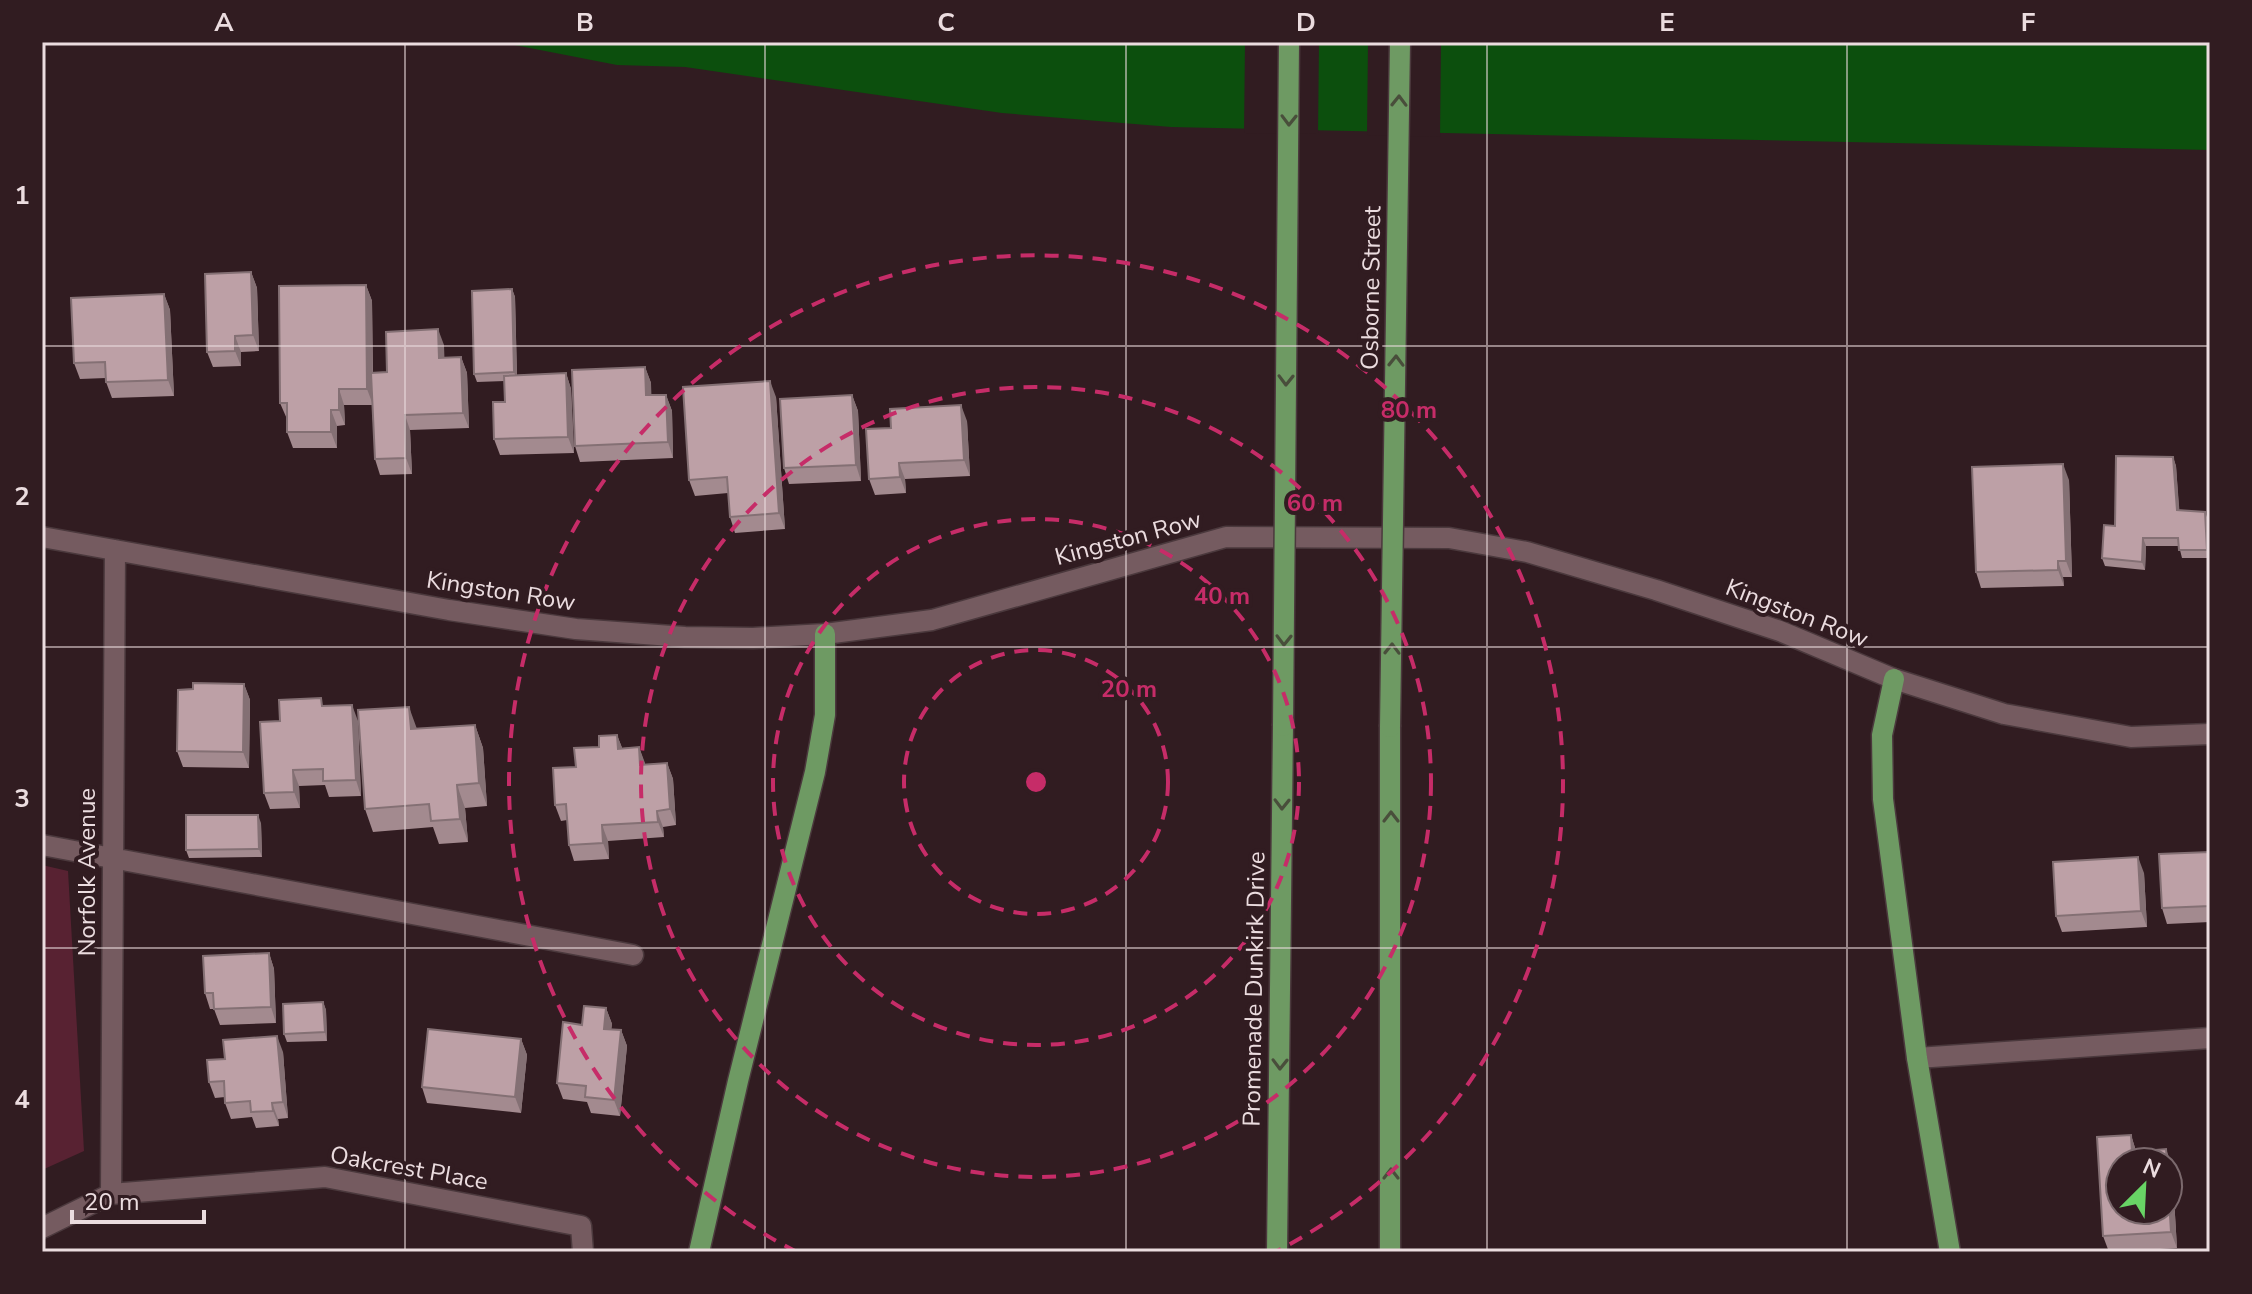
<svg xmlns="http://www.w3.org/2000/svg" width="2252" height="1294" font-family="'Nunito Sans',sans-serif">
	<rect width="100%" height="100%" fill="#311c21"/>
	<path fill="#582232" d="M42,865L68,871L84,1151L42,1170Z"/>
	<path fill="#0c4f0d" d="M499,42H2210V150L1171,127L1002,113L685,67L617,65Z"/>
	<path fill="#311c21" d="M1245,42H1319L1318,134L1244,133Z
		M1368,42H1441L1440,137L1367,135Z"/>
	<g fill="none" stroke-linecap="round" stroke-linejoin="round">
		<defs>
			<path id="minor" d="M42,537L449,610L576,629L685,637L753,638L825,634L932,620L1226,537L1449,538L1527,552L1656,590L1780,631L1894,679L2004,714L2131,737L2210,734
				M42,845L633,955
				M1917,1058L2210,1038
				M111,1194L115,550
				M42,1228L111,1194L325,1177L581,1226L583,1252"/>
			<path id="major" d="M1894,679L1882,735L1883,799L1917,1058L1950,1252
				M1390,727V1252
				M699,1252L738,1081L815,772L825,715V634
				M1277,1252L1283,726"/>
		</defs>
		<use href="#minor" stroke="#4b393d" stroke-width="23"/>
		<use href="#major" stroke="#4b393d" stroke-width="23"/>
		<use href="#minor" stroke="#755b60" stroke-width="20"/>
		<use href="#major" stroke="#6e9a63" stroke-width="20"/>
		<defs>
			<path id="major-bridge" d="M1283,726L1289,42
				M1390,727L1400,42"/>
		</defs>
		<use href="#major-bridge" stroke="#4b393d" stroke-width="23" stroke-linecap="butt"/>
		<use href="#major-bridge" stroke="#6e9a63" stroke-width="20"/>
	</g>
	<path fill="#a38a8f" d="M251,272L257,288L259,351L241,352V366L213,367L207,352Z
		M366,285L372,301L373,373L387,372L444,345V358L461,357L467,373L469,428L410,430L412,474L380,475L375,459L372,405H344L345,425L337,426V448H293L287,432V419L280,403Z
		M512,289L515,297L517,375L566,373L571,389L574,453L500,455L494,439L505,402V381L477,382L474,374Z
		M164,294L170,310L174,396L112,398L106,382V378L80,379L74,363Z
		M645,367L651,383V395H666L672,411L673,458L580,462L575,446Z
		M852,395L858,411L861,481L789,484L784,468Z
		M776,397L785,529L735,533L730,517L728,493L695,496L689,480Z
		M967,421L970,476L905,479L906,493L875,495L869,479L891,428Z
		M2173,457L2176,466L2179,510L2208,520L2210,558H2182L2179,546H2146L2145,570L2105,566L2102,558L2115,526Z
		M2069,480L2072,577H2063L2064,586L1981,588L1976,572Z
		M244,684L250,700L249,768L183,767L177,751Z
		M324,706L358,721L361,796L329,797L325,785L299,786L300,808L270,809L264,793L280,721Z
		M475,725L483,748L487,806L465,808L468,842L439,844L433,827L373,832L365,809L417,729Z
		M617,735L622,748L639,747L645,765L667,763L673,779L676,825L663,827L664,837L608,841L609,859L574,861L569,845L567,820L561,821L555,805L576,767Z
		M261,823L262,857L189,858L186,850Z
		M2210,852V922L2167,924L2162,908Z
		M2144,873L2147,927L2062,932L2056,916Z
		M269,953L274,969L276,1023L220,1025L214,1009H210L205,993Z
		M323,1002L326,1010L327,1041L287,1042L284,1034Z
		M606,1008L612,1024L611,1029L621,1030L627,1046L620,1116L591,1113L587,1102L563,1099L557,1083L582,1025Z
		M521,1039L527,1055L521,1113L427,1103L422,1087Z
		M283,1052L288,1118L278,1119L279,1126L256,1128L252,1117L231,1119L225,1103V1097L215,1098L209,1082L225,1059Z
		M2131,1135L2136,1151L2172,1165L2177,1248L2109,1252L2103,1236Z"/>
	<path fill="#847074" d="M251,272L257,288L259,351L253,335Z
		M366,285L372,301L373,405L367,389Z
		M512,289L515,297L517,380L514,372Z
		M164,294L170,310L174,396L168,380Z
		M438,329L444,345L445,374L439,358Z
		M235,336L241,352V366L235,351Z
		M42,337L44,378L42,372Z
		M461,357L467,373L469,428L463,413Z
		M645,367L651,383L652,411L646,395Z
		M566,373L571,389L574,453L568,437Z
		M770,381L776,397L785,529L779,513Z
		M339,389L344,405L345,425L339,410Z
		M666,395L672,411L673,458L668,442Z
		M852,395L858,411L861,481L856,465Z
		M961,405L967,421L970,476L964,460Z
		M331,410L337,426V448L331,432Z
		M405,415L410,430L412,474L406,458Z
		M2173,457L2176,466L2180,518L2177,510Z
		M899,463L905,479L906,493L900,477Z
		M2063,464L2069,480L2072,577L2066,561Z
		M2205,512L2208,520L2210,558L2207,550Z
		M2143,538L2146,546L2145,570L2142,562Z
		M2058,561L2063,577L2064,586L2058,570Z
		M244,684L250,700L249,768L243,752Z
		M352,705L358,721L361,796L356,780Z
		M409,707L417,729H411Z
		M475,725L483,748L487,806L479,783Z
		M617,735L623,750L618,749Z
		M639,747L645,763L646,781L640,765Z
		M667,763L673,779L676,825L670,809Z
		M293,770L299,786L300,808L294,792Z
		M457,785L465,808L468,842L460,819Z
		M657,811L663,827L664,837L658,822Z
		M258,815L261,823L262,857L259,849Z
		M602,825L608,841L609,859L603,843Z
		M2138,857L2144,873L2147,927L2141,911Z
		M269,953L274,969L276,1023L271,1007Z
		M323,1002L326,1010L327,1041L325,1032Z
		M606,1008L612,1024L610,1044L604,1029Z
		M621,1030L627,1046L620,1116L614,1100Z
		M277,1036L283,1052L288,1118L283,1102Z
		M521,1039L527,1055L521,1113L515,1097Z
		M272,1103L278,1119L279,1126L273,1111Z
		M2131,1135L2136,1151L2132,1152Z
		M2166,1149L2172,1165L2177,1248L2171,1232L2168,1162H2167Z"/>
	<path fill="#bda0a6" stroke="#847074" stroke-width="2" d="M251,272L253,335L235,336V351L207,352L205,274Z
		M366,285L367,389H339V410H331V432H287V403H280L279,286Z
		M512,289L514,372L474,374L472,291Z
		M164,294L168,380L106,382L105,362L74,363L71,298Z
		M438,329L439,358L461,357L463,413L405,415L406,458L375,459L371,373L387,372L386,332Z
		M645,367L646,395H666L668,442L575,446L572,370Z
		M566,373L568,437L494,439L493,402H505L504,376Z
		M770,381L779,513L730,517L727,477L689,480L683,387Z
		M852,395L856,465L784,468L780,399Z
		M961,405L964,460L899,463L900,477L869,479L866,429L891,428L890,409Z
		M2116,456L2173,457L2177,510L2205,512L2207,550H2179L2178,538H2143L2142,562L2102,558L2104,525L2115,526Z
		M2063,464L2066,561H2058V570L1976,572L1972,467Z
		M193,683L244,684L243,752L177,751L178,690L193,689Z
		M321,698L322,706L352,705L356,780L323,781V769L293,770L294,792L264,793L260,722L280,721L279,700Z
		M409,707L411,729L475,725L479,783L457,785L460,819L431,821L429,804L365,809L358,710Z
		M617,735L618,749L639,747L640,765L667,763L670,809L657,811L658,822L602,825L603,843L569,845L566,804L555,805L553,768L576,767L574,748L599,747V736Z
		M186,815H258L259,849L186,850Z
		M2210,852V906L2162,908L2159,854Z
		M2138,857L2141,911L2056,916L2053,862Z
		M269,953L271,1007L214,1009L213,993H205L203,956Z
		M323,1002L325,1032L284,1034L283,1004Z
		M584,1006L606,1008L604,1029L621,1030L614,1100L585,1097L586,1086L557,1083L563,1022L582,1025Z
		M428,1029L521,1039L515,1097L422,1087Z
		M277,1036L283,1102L272,1103L273,1111L251,1112L250,1101L225,1103L224,1081L209,1082L207,1060L225,1059L223,1040Z
		M2131,1135L2132,1152L2166,1149L2167,1162H2120V1210H2168V1184L2171,1232L2103,1236L2097,1137Z
		M2208,1168H2210V1201Z"/>
	<defs><path id="oneway-chevron" d="M-2-3.5L2.5 0L-2 3.5" fill="none" stroke-width="1.6" stroke-linecap="round" stroke-linejoin="round" transform="scale(2)"/></defs>
	<g stroke="#494e3b">
		<use href="#oneway-chevron" transform="translate(1399 101) rotate(-89)"/>
		<use href="#oneway-chevron" transform="translate(1289 120) rotate(91)"/>
		<use href="#oneway-chevron" transform="translate(1396 361) rotate(-89)"/>
		<use href="#oneway-chevron" transform="translate(1286 380) rotate(91)"/>
		<use href="#oneway-chevron" transform="translate(1284 640) rotate(91)"/>
		<use href="#oneway-chevron" transform="translate(1392 649) rotate(-89)"/>
		<use href="#oneway-chevron" transform="translate(1282 804) rotate(91)"/>
		<use href="#oneway-chevron" transform="translate(1391 817) rotate(-90)"/>
		<use href="#oneway-chevron" transform="translate(1280 1064) rotate(91)"/>
		<use href="#oneway-chevron" transform="translate(1391 1174) rotate(-90)"/>
	</g>
	<path fill="none" stroke="#ebdcdf" stroke-width="2" stroke-opacity="0.55" d="M405,42V1252M765,42V1252M1126,42V1252M1487,42V1252M1847,42V1252M42,346H2210M42,647H2210M42,948H2210"/>
	<g fill="none" stroke="#c62c68" stroke-width="4" stroke-dasharray="14 10">
		<circle cx="1036" cy="782" r="132"/>
		<circle cx="1036" cy="782" r="263"/>
		<circle cx="1036" cy="782" r="395"/>
		<path d="M797 1252A527 527 0 1 1 1275 1252"/>
	</g>
	<g text-anchor="middle" stroke-width="8" stroke-linejoin="round" paint-order="stroke">
		<g font-size="24" fill="#ebdcdf" stroke="#311c21">
			<text transform="translate(1371 288) rotate(-89)" y="8">Osborne Street</text>
			<text transform="translate(1128 538) rotate(-15)" y="8">Kingston Row</text>
			<text transform="translate(501 591) rotate(9)" y="8">Kingston Row</text>
			<text transform="translate(1797 613) rotate(21)" y="8">Kingston Row</text>
			<text transform="translate(87 872) rotate(-90)" y="8">Norfolk Avenue</text>
			<text transform="translate(1254 989) rotate(-89)" y="8">Promenade Dunkirk Drive</text>
			<text transform="translate(409 1168) rotate(10)" y="8">Oakcrest Place</text>
		</g>
	</g>
	<circle cx="1036" cy="782" r="12" fill="#c62c68" stroke="#311c21" stroke-width="4"/>
	<g font-size="24" text-anchor="middle" font-weight="bold" fill="#c62c68" stroke="#311c21" stroke-width="8" stroke-linejoin="round" paint-order="stroke">
		<text x="1409" y="418">80 m</text>
		<text x="1315" y="511">60 m</text>
		<text x="1222" y="604">40 m</text>
		<text x="1129" y="697">20 m</text>
	</g>
	<rect width="2252" height="1294" fill="none" stroke="#311c21" stroke-width="88"/>
	<g transform="translate(2144 1186) rotate(24)"><circle r="38" fill="#311c21" stroke="#7b696d" stroke-width="2"/>
	<path d="M0-6L14 30L0 20L-14 30Z" fill="#68d465"/>
	<text y="-12" font-size="22" font-weight="bold" text-anchor="middle" fill="#ebdcdf">N</text>
	</g>
	<path d="M72 1210v12h132v-12" fill="none" stroke="#ebdcdf" stroke-width="4"/>
	<text x="84" y="1210" font-size="24" fill="#ebdcdf" stroke="#311c21" stroke-width="6" paint-order="stroke">20 m</text>
	<rect x="44" y="44" width="2164" height="1206" fill="none" stroke="#ebdcdf" stroke-width="3"/>
	<g font-size="26" text-anchor="middle" font-weight="bold" fill="#ebdcdf">
		<text x="224" y="31">A</text>
		<text x="585" y="31">B</text>
		<text x="946" y="31">C</text>
		<text x="1306" y="31">D</text>
		<text x="1667" y="31">E</text>
		<text x="2028" y="31">F</text>
		<text x="22" y="204">1</text>
		<text x="22" y="505">2</text>
		<text x="22" y="807">3</text>
		<text x="22" y="1108">4</text>
	</g>
</svg>
